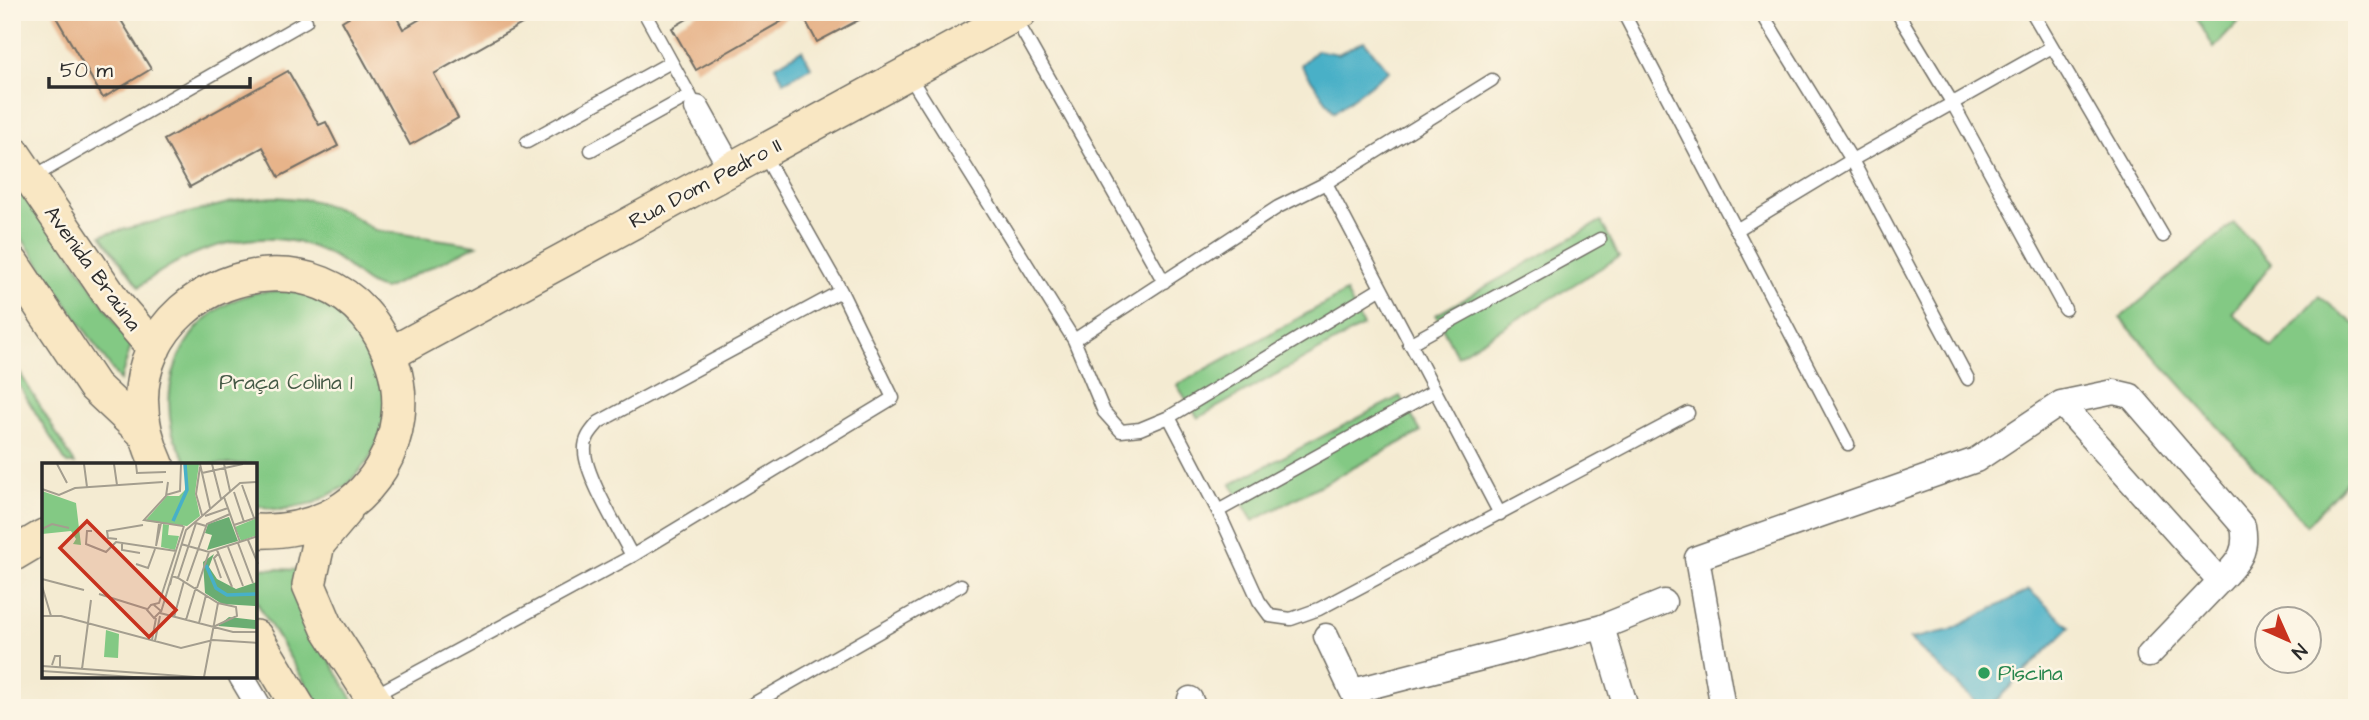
<svg xmlns="http://www.w3.org/2000/svg" width="2369" height="720" font-family="'Architects Daughter',sans-serif">
	<rect width="100%" height="100%" fill="#fcf5e5"/>
	<filter id="ink" filterUnits="userSpaceOnUse"><feTurbulence type="fractalNoise" baseFrequency=".0143" numOctaves="2"/><feDisplacementMap in="SourceGraphic" scale="14" xChannelSelector="R" yChannelSelector="G"/><feConvolveMatrix kernelMatrix="1 2 1 2 8 2 1 2 1" color-interpolation-filters="sRGB"/></filter>
	<filter id="wash" filterUnits="userSpaceOnUse"><feTurbulence type="fractalNoise" baseFrequency=".00686" numOctaves="4" result="noise"/><feDisplacementMap in="SourceGraphic" scale="28" xChannelSelector="R" yChannelSelector="G"/><feGaussianBlur stdDeviation="1.57" result="paint"/><feColorMatrix in="noise" values="0 0 0 0 0 0 0 0 0 0 0 0 0 0 0 0 0 1.4 0 .05"/><feComposite in="paint" operator="in"/></filter>
	<g filter="url(#wash)">
		<rect width="100%" height="100%" fill="#f4ebd2"/>
		<path fill="#83c984" stroke="#577a58" stroke-width="2" d="M2193,12H2248L2214,48Z
			M12,165L131,346L120,381L12,224Z
			M275,197L310,200L343,210L375,230L477,245L385,289C365,287 349,264 331,255C267,221 192,245 139,287L101,235L240,200Z
			M1601,221L1619,257L1457,356L1436,315Z
			M2234,223L2272,264L2232,313L2272,348L2319,296L2357,326V470L2307,525L2120,318Z
			M293,291L328,302L357,324L387,390L384,427L369,460L346,486L314,503L280,510L256,506V464H188C183,453 174,441 172,430C159,369 193,308 255,293C266,290 281,292 293,291Z
			M1346,292L1363,326L1198,418L1177,385Z
			M12,360L75,464H67L12,374Z
			M1400,396L1421,432L1253,521L1231,484Z
			M256,568L298,570L306,621L358,708H320L256,601Z"/>
		<path fill="#48b0c7" stroke="#3a6e79" stroke-width="2" d="M1364,41L1389,71L1334,112L1301,65L1317,50L1338,54Z
			M802,50L811,67L784,82L775,66Z
			M2029,590L2070,627L1989,708H1982L1910,639L1951,630Z"/>
		<g id="blocks">
			<path fill="#e7b48a" d="M53,12H116L151,69L103,98Z
				M357,12H394L403,29L432,12H543L434,74L458,118L410,145L342,21Z
				M699,12H798L696,70L672,28Z
				M801,12H874L817,42Z
				M288,71L319,125L326,122L338,146L279,177L263,147L190,187L164,140Z"/>
		</g>
	</g>
	<g filter="url(#ink)">
		<use href="#blocks" fill-opacity="0" stroke="#716e65" stroke-width="2"/>
		<g fill="none" stroke-linecap="round" stroke-linejoin="round">
			<defs>
				<path id="lane" d="M644,12L693,101
					M1623,12L1848,444
					M1761,12L1852,160L1968,379
					M1897,12L1953,104L2065,309
					M2032,12L2163,236
					M1014,16L1164,282
					M908,74L1074,340L1104,412L1121,431L1140,429L1169,417L1218,511L1259,601L1270,616L1291,619L1319,609L1688,413
					M527,142L671,62
					M591,150L690,95
					M33,177L306,21
					M1326,183L1492,80
					M1738,229L1852,160L2052,47
					M1074,340L1278,207L1326,183L1500,514
					M1409,344L1600,239
					M1169,417L1380,289
					M1218,511L1434,391
					M632,556C620,532 585,475 585,451C584,438 592,430 599,422L841,291
					M373,696L632,556L893,398L841,291L763,153
					M746,708L961,585"/>
				<path id="street" d="M697,108L731,169
					M2061,403L2114,392L2131,396L2243,526C2248,553 2238,562 2220,581
					M1602,627L1626,708
					M1326,636L1360,708
					M241,676L260,708
					M1353,691L1602,627L1664,602
					M1190,699L1194,708
					M1723,708L1697,558L1976,460L2061,403L2220,581L2149,655"/>
				<path id="secondary" d="M12,151L115,303L154,348
					M12,263L94,386L144,433
					M390,354L1020,12
					M157,464C76,290 339,193 393,365C404,399 399,437 381,468C354,513 307,533 256,531
					M345,512L318,544L309,585L327,627L379,708
					M12,555L44,536
					M256,637L299,708"/>
			</defs>
			<use href="#lane" stroke="#716e65" stroke-width="15"/>
			<use href="#street" stroke="#716e65" stroke-width="27"/>
			<use href="#secondary" stroke="#716e65" stroke-width="36"/>
			<use href="#lane" stroke="#fff" stroke-width="12"/>
			<use href="#street" stroke="#fff" stroke-width="24"/>
			<use href="#secondary" stroke="#f9e7c3" stroke-width="33"/>
		</g>
	</g>
	<circle fill="#2e9e5b" stroke="#fcf5e5" stroke-width="2.5" cx="1984" cy="673" r="7"/>
	<g text-anchor="middle" stroke-width="5" stroke-linejoin="round" paint-order="stroke">
		<g font-size="21" fill="#2b2b2b" stroke="#fcf5e5">
			<text transform="translate(705 183) rotate(-28)" y="7">Rua Dom Pedro II</text>
			<text transform="translate(93 268) rotate(54)" y="7">Avenida Braúna</text>
		</g>
		<g font-size="21" fill="#455a46" stroke="#fcf5e5">
			<text x="286" y="389">Praça Colina 1</text>
		</g>
		<g font-size="21" fill="#27864d" stroke="#fcf5e5" text-anchor="start">
			<text x="1998" y="680">Piscina</text>
		</g>
	</g>
	<g transform="translate(42 463)">
		<rect width="215" height="215" fill="#f4ebd2"/>
		<path d="M144,1H157L153,30L158,53L145,63L103,58L125,33H137L143,27ZM0,28L34,40L39,82L31,81L34,76L29,68L0,71ZM215,55V72L199,78L193,64ZM121,61L127,62L126,72L137,73L133,87L119,84ZM64,167L77,171L76,195L62,194Z" fill="#83c984"/>
		<path d="M187,54L196,78L165,87L170,72L163,70L166,61ZM172,91L167,104L175,116L194,126L215,119V166L176,163L187,154L213,157V143L180,141L163,130L161,99Z" fill="#6aad72"/>
		<path fill="none" stroke="#48b0c7" stroke-width="3.5" d="M131,58L145,27L143,1M164,102L174,125L185,132L216,131"/>
		<path fill="none" stroke="#a49e8f" stroke-width="2" d="M15,1L25,20M42,1L45,24M72,1L75,22M94,1L95,10L124,9M158,1L168,45M170,1L179,36M182,1L188,28M158,4L154,31L160,52M160,10L201,1M126,19L124,33L102,57L141,63M200,22L212,55M0,26L17,32L33,25L121,19M192,29L202,59M124,32L138,28L139,1M182,34L198,79M163,53L186,45M192,62L216,54M0,66L10,61L27,65M50,68H45L44,81L64,89L74,79L134,88M75,76L66,75L65,68L101,62M206,77L216,101M80,80V87L98,90M196,80L211,120M139,81L167,89L216,73M114,83L119,60M114,83L117,61M186,84L201,123M175,87L190,124M177,90L172,95L179,115M94,101L106,105L113,86M136,115L154,60L164,63M0,116L42,127M145,118L165,61L188,51M128,122L130,113L136,115L176,140L194,144L195,153L171,164M0,123L9,153M155,125L167,89M57,131L105,146M112,142L119,148L112,155L105,147L109,142L117,140L142,63M119,149L144,67L198,20L216,19M118,150L191,169H216M0,153H19L139,185L171,177L216,180M132,154L142,118M144,157L154,124M157,160L164,132M110,177L114,155M113,178L118,153M10,202L13,193H18V204M0,203L168,215M40,206L49,137M0,208L107,215M162,214L176,140"/>
		<path fill="#c8321e" fill-opacity="0.15" stroke="#c8321e" stroke-width="3.5" d="M45,58L134,147L107,174L18,85Z"/>
		<rect width="215" height="215" fill="none" stroke="#2b2b2b" stroke-width="3.5"/>
	</g>
	<rect width="2369" height="720" fill="none" stroke="#fcf5e5" stroke-width="42"/>
	<g transform="translate(2288 640) rotate(135)"><circle r="33" fill="#fcf5e5" stroke="#a8a49b" stroke-width="2"/>
	<path d="M0-5L12 26L0 18L-12 26Z" fill="#c8321e"/>
	<text y="-10" font-size="19" font-weight="bold" text-anchor="middle" fill="#2b2b2b">N</text>
	</g>
	<path d="M49 77v10h201v-10" fill="none" stroke="#2b2b2b" stroke-width="3.5"/>
	<text x="60" y="77" font-size="21" fill="#2b2b2b" stroke="#fcf5e5" stroke-width="5" paint-order="stroke">50 m</text>
</svg>
